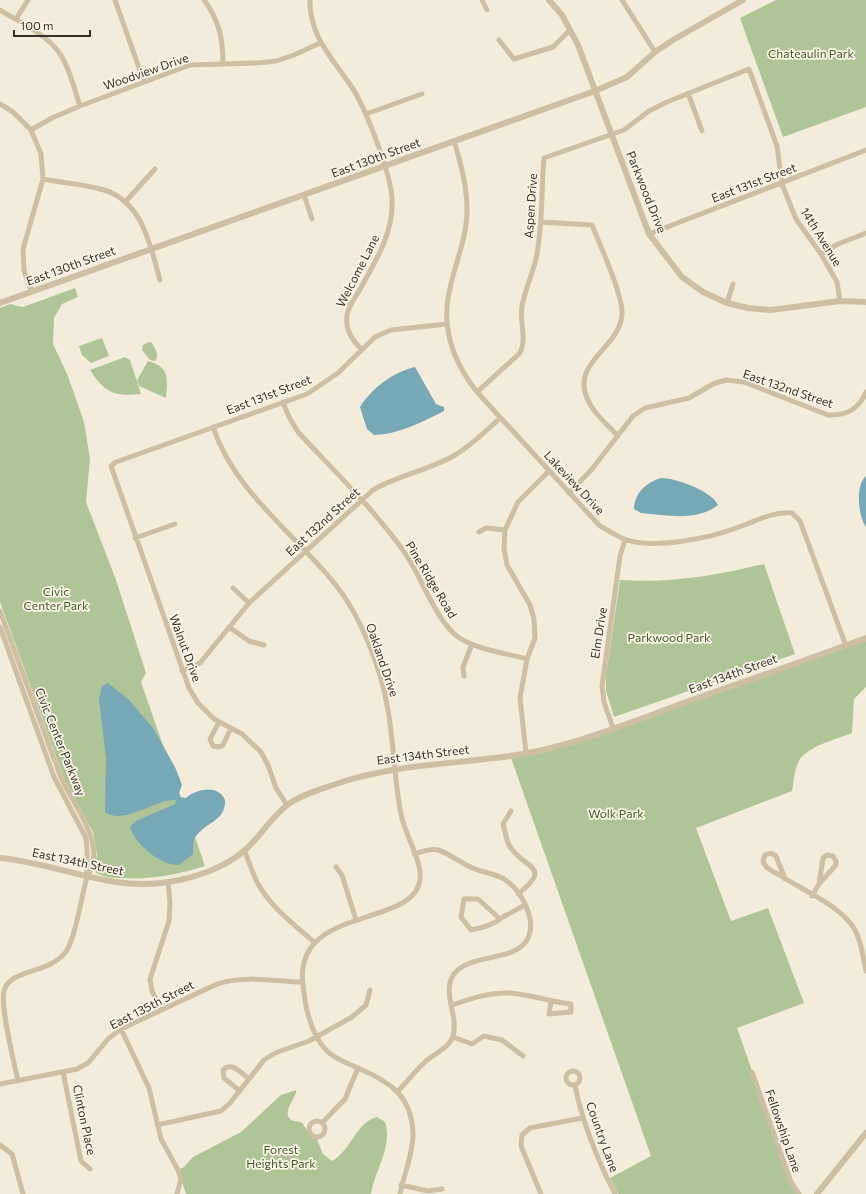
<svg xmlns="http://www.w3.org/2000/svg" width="866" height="1194" font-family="Commissioner,sans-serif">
	<rect width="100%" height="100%" fill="#f4ecda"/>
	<path fill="#afc598" d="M776,0H866V107L783,137L740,18Z
		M75,288L78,297L62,304L54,318L53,344L68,376L84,422L90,459L86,502L116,580L146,673L141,682L205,866C176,875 150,880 120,878C112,878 103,877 96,873L94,868L97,855L93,832L64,778L0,602V308L10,304L23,307Z
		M102,338L109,356L91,363L82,355L79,346Z
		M149,342H151C155,348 160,355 155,361L150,360L142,350L143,345Z
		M125,357L130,360L141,394C114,397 104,392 90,370Z
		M148,361C169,367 168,377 166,398L139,386L137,380Z
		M764,564L795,654L614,717L606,691V675L620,580C673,583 712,576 764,564Z
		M866,638V687L854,699L852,733C837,739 804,747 798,763C794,771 794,782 792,791L696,828L731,921L768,908L804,1003L737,1028L791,1182L799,1194H618L610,1178L651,1156L510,755L554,748Z
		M296,1090V1093C293,1101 280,1116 294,1121C298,1122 300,1121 303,1124C306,1129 310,1135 316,1137L323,1154L332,1161C352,1150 355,1123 377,1117L385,1122C393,1147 375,1169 371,1194H186L178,1170L184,1167L193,1157L241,1132L281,1095Z"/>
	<path fill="#76a8b5" d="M415,367L436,404L444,407V411C422,422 400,434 374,435L367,429L360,407C372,388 393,372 415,367Z
		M866,476V527C858,516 855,485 866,476Z
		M661,478C676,478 712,491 718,505C696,522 667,515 641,513L634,509C635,492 646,483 661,478Z
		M108,683L129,700L153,728L175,767L182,785L179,793L180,797L186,798C196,789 218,784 225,800C226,822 204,822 195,838C192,843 194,848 193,854L179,865C161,866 135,844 130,827L136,821L175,804L176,800C157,798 124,826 105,812L106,758L99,699L102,686Z"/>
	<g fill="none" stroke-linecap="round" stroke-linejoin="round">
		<path stroke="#cebea4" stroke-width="5" d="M115,0L144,82
			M204,0C219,20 223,39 223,63
			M310,0C309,35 332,58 351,86C365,106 391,174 392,199C394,233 375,262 359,291C355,298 348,307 347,315C345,330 352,340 362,350
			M482,0L487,10
			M622,0L655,52
			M0,10C19,22 44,33 58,51C69,66 74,88 80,106
			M16,19L28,0
			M499,40L514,59L553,47L570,30
			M688,93L702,131
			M0,104L13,112L31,130L41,154L43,179L23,249L24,271L32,292
			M366,114L422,94
			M31,130L52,118L80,106L190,65L258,63L276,61L294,55L320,43
			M454,141C461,164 467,186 467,210C467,239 454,265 449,293C441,330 455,364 477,392L600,526C608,530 616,536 624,539C653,550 711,538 739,527C756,521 774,511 792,513L800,521L846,646
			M43,179C63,183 85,184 104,190C143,202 150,245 160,280
			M304,195L312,219
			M126,201L155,169
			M541,222L592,225C600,245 623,295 622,314C620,350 566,363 590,404C596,416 609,426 618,436
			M649,234L866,150
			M821,254L838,244L866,233
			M342,301L351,305
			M727,303L733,284
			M477,392L519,354C528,341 519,322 522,306C525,290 532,275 536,259C543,226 541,192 544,158L624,130L649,111L667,102L749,69L777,146L782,184L796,219L821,254L837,282L840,301
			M283,402L289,417L298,432C334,471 374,509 405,553C421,576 436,621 458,637C477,650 506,653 527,659
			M213,427C234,491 294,533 335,584C361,616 381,668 388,710C394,744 394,779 401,814C404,832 419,856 420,872C426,931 292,901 303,985C305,1006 311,1035 327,1051C336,1060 348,1063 360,1069C391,1082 412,1097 413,1134C413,1154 404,1174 400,1194
			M569,493L592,469L633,416L645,408L689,398L713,384L726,380L744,382L828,415C847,416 859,409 866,392
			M479,532L486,528L505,530
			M135,538L175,524
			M233,588L249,603
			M0,611L60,775C72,805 109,844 87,877C82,894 75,941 65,953C54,966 36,969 21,975C13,978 6,982 4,991C0,1007 14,1062 18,1081
			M0,627L54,777L86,838L87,850V877
			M229,627L249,641L264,645
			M182,671L200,663L249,603L373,490C399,475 430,470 455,455C472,445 486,431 500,418
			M464,676L463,667L472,644
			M219,722L210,739L213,746L219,747L223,745L231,728
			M613,728L604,702L602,686L620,556L625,540
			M526,753L520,698L527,659L535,638L534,619L530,605L507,565L504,548L505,530L518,502L549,471
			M287,805L276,788L268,765L261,752L242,734L214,719L198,703L189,688L111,466L116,462L307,394L338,373L375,337L391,330L447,324
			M511,811L503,824C505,830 506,839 509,845C522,869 555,865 518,894
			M244,850C249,861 252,872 257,882C271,908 294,924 315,943
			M336,867L342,875L356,920
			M785,879L776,856L771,853L765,855L763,861C765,869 775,872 781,876C804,891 843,907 855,930C862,943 863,957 866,971
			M812,896L819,884L836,865V861L833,856L827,855L823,858L819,884
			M500,919L478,899H464L461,917L471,930C484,927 493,925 503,917L525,905
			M452,1005C470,999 489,992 509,993C529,994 550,1002 571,1004V1012L549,1014L551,1002
			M161,1010L152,991L150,979L169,921L170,903L168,882
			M121,1029L149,1088L161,1139L178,1170L181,1179L177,1194
			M453,1037L472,1044L484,1036L502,1040L523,1056
			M566 1078a7 7 0 1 1 14 0a7 7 0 1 1-14 0Z
			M63,1072L81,1161L90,1169
			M752,1072L791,1182L799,1194
			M0,1084L77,1069L88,1063L108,1039L121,1029L217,984C244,975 274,981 302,982
			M575,1086C583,1124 597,1159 615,1194
			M240,1091L224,1078L223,1070C232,1061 241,1073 249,1079
			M398,1091C407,1082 415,1071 425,1062C433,1054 450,1048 453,1036C459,1015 441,992 454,974C470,953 514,962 527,940C538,920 521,890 504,879C497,875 489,873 481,871C464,867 452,854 438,850C430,848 422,852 414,854
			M309 1129a8 8 0 1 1 16 0a8 8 0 1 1-16 0Z
			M323,1122L345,1099L358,1068
			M157,1125L221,1111L230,1103L264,1060L275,1053L309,1041L352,1017L366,1005L370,990
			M0,1145L12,1154L23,1194
			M401,1185L428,1191L442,1189
			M541,1194L521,1146L522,1135L530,1128L582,1118"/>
		<path stroke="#cebea4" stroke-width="6" d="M549,0L562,15L578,45L649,234L682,277L703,292L727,303L748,308L771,310L840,301L866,302
			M0,303L595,91L627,77L655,52L673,40L743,0
			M0,858C57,863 110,892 169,882C194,878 225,868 245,850C260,837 270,819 286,806C300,795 319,790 336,784C407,759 484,766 555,747C597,736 638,720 678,705C741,683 804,661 866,638
			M817,1194L866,1133"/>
	</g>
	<g text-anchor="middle" stroke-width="3.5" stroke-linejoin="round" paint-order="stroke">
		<g font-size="12" fill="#3f5a28" stroke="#fbf5e7">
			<text x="811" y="58">Chateaulin Park</text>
			<text x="56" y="596">Civic<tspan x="56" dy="14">Center Park</tspan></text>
			<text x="669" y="642">Parkwood Park</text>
			<text x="616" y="818">Wolk Park</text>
			<text x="281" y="1154">Forest<tspan x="281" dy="14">Heights Park</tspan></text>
		</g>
		<g font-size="12" fill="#392f27" stroke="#fbf5e7">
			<text transform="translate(146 72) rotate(-19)" y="4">Woodview Drive</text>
			<text transform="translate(376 158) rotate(-20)" y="4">East 130th Street</text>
			<text transform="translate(754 183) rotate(-21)" y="4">East 131st Street</text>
			<text transform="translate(646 192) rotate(68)" y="4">Parkwood Drive</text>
			<text transform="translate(531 206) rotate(-86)" y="4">Aspen Drive</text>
			<text transform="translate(821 237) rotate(58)" y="4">14th Avenue</text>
			<text transform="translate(71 266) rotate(-20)" y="4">East 130th Street</text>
			<text transform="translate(358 271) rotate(-63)" y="4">Welcome Lane</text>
			<text transform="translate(788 389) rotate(19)" y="4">East 132nd Street</text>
			<text transform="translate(269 395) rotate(-21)" y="4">East 131st Street</text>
			<text transform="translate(574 483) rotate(47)" y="4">Lakeview Drive</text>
			<text transform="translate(323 522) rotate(-42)" y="4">East 132nd Street</text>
			<text transform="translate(431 580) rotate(59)" y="4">Pine Ridge Road</text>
			<text transform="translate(599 633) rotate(-81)" y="4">Elm Drive</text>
			<text transform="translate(185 648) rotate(70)" y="4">Walnut Drive</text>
			<text transform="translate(382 660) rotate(71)" y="4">Oakland Drive</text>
			<text transform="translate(733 674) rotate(-20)" y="4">East 134th Street</text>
			<text transform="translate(60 742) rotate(68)" y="4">Civic Center Parkway</text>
			<text transform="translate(423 755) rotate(-7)" y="4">East 134th Street</text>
			<text transform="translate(78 862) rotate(12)" y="4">East 134th Street</text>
			<text transform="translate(152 1005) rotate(-27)" y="4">East 135th Street</text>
			<text transform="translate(84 1120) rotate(78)" y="4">Clinton Place</text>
			<text transform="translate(783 1131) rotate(71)" y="4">Fellowship Lane</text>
			<text transform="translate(602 1137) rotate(70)" y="4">Country Lane</text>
		</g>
	</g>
	<path d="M14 30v6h76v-6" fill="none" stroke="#392f27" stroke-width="2"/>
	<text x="20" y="30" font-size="12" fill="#392f27" stroke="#fbf5e7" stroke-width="3" paint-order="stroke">100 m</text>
</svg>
